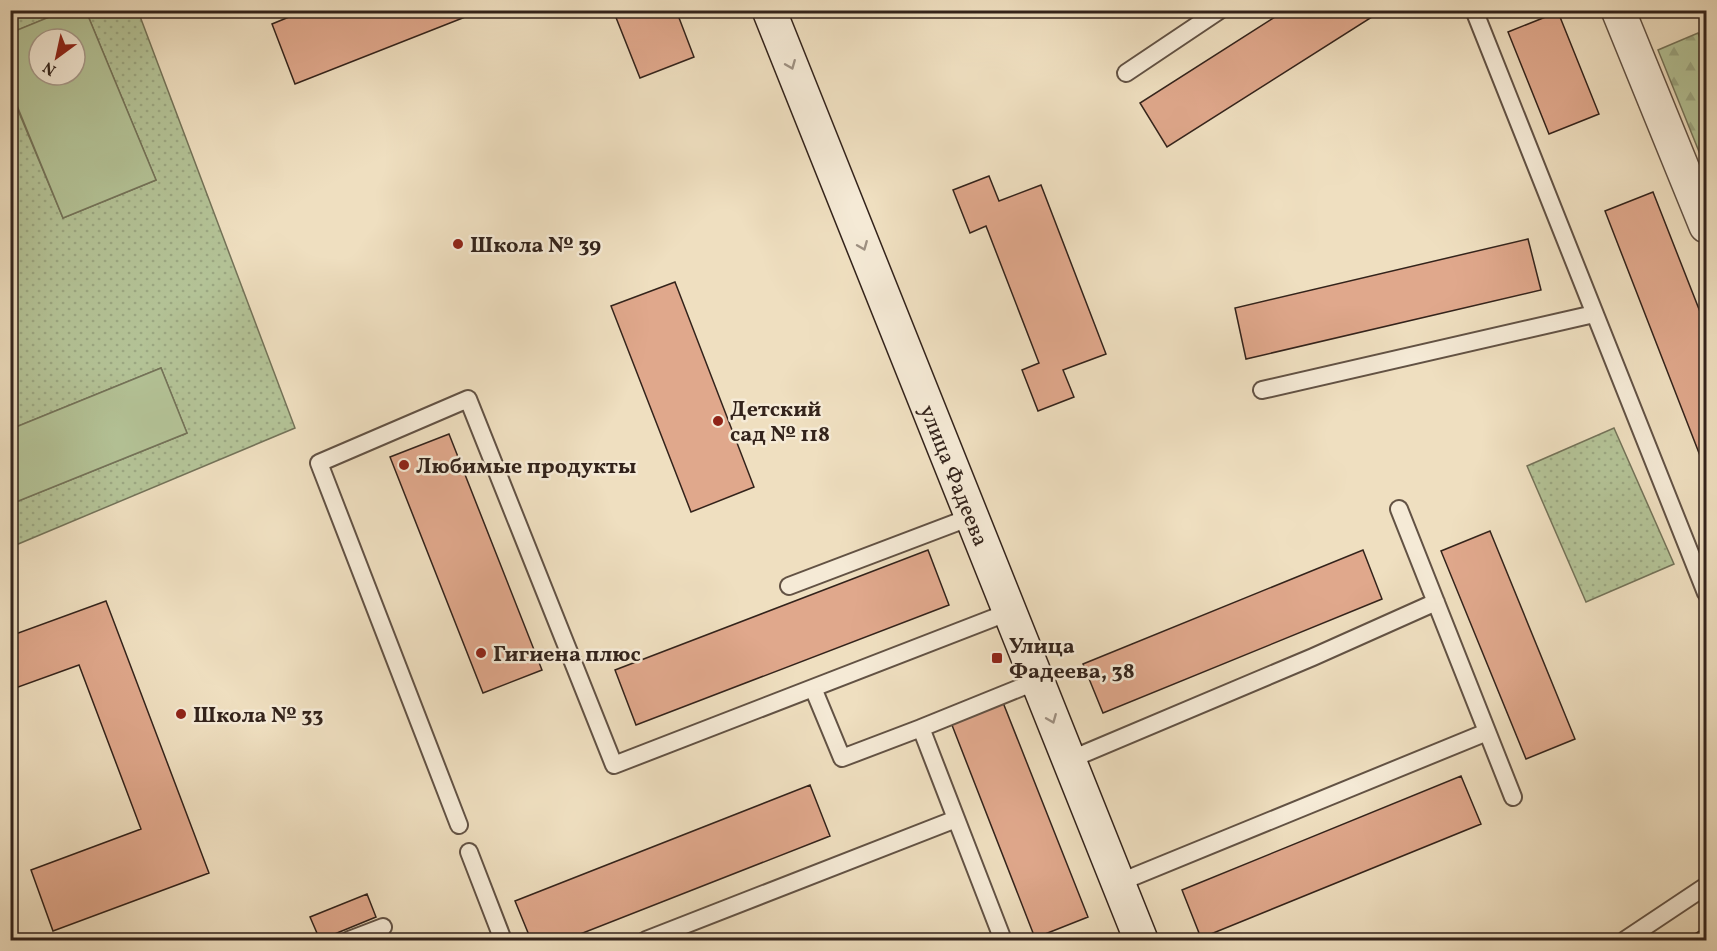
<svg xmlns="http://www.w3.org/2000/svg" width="1717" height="951" font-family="Vollkorn,serif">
	<defs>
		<pattern id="green-dots" width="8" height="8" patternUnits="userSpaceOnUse" patternTransform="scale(1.5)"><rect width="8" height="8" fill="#b4c397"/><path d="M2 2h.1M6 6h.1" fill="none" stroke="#9ba782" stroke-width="1.8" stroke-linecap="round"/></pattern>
		<pattern id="forest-firs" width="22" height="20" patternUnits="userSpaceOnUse" patternTransform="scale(1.5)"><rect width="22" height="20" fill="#b4c397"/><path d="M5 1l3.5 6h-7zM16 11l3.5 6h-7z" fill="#9ba782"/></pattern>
	</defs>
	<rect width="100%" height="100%" fill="#efdfc0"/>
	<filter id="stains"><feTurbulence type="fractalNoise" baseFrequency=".00333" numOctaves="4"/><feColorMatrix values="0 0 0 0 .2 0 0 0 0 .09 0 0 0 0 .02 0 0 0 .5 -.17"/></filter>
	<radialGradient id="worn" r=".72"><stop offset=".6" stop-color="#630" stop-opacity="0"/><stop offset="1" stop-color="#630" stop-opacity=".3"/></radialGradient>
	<path fill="url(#green-dots)" stroke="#747359" stroke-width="1.5" d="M11,10H64V11L11,33Z
		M86,11H138L295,428L11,547V504L187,433L161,368L11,429L10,91L63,218L156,180Z
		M1614,428L1674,564L1586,602L1527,466Z"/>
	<path fill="url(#forest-firs)" stroke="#747359" stroke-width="1.5" d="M1698,33L1706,53V169L1658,50Z"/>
	<path fill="#b4c397" stroke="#747359" stroke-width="1.5" fill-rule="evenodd" d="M64,11H86L156,180L63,218L11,91L10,33ZM39,39H75V75H39Z
		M161,368L187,433L11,504V429Z"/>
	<path fill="#e0a88c" stroke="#33231b" stroke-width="1.5" d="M306,10H483L295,84L272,24Z
		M613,10H676L694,57L640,78Z
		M1286,10H1383L1167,147L1140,103Z
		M1558,12L1599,114L1549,134L1508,32Z
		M989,176L999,201L1041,185L1106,354L1063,370L1074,397L1038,411L1022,370L1039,363L986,226L970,233L953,190Z
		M1653,192L1706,327V471L1605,211Z
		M1528,239L1541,290L1246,359L1235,308Z
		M675,282L754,487L691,512L611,306Z
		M449,434L542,670L483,693L390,457Z
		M1490,531L1575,739L1526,759L1441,551Z
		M928,550L949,605L636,725L615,670Z
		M1363,550L1382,599L1103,713L1083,664Z
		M106,601L209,873L53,931L31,870L141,829L79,665L10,690V636Z
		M1002,700L1088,917L1035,938L950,720Z
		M1461,776L1481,824L1201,938L1182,890Z
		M810,785L830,836L565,940H531L515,901Z
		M367,894L376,917L320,940L310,917Z
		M1706,927V940H1685Z"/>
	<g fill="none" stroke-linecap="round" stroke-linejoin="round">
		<defs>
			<path id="lane" d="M1474,10L1706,593
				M1126,73L1220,10
				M1262,390L1594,314
				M1399,509L1513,797
				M789,586L971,517
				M813,688L842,758L921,728L1003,940
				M921,728L1037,681
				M1069,760L1313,657L1436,602
				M459,825L319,463L468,399L614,765L1009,612
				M469,852L503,940
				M1118,883L1487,732
				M349,940L383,927
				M646,940L956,819
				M1625,940L1706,886"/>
			<path id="street" d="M1618,10L1706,226"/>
			<g id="secondary">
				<path id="s1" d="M769,10L1141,940"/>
			</g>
		</defs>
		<use href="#lane" stroke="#625244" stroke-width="20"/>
		<use href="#street" stroke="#625244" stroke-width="36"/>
		<use href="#secondary" stroke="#33231b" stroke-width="36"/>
		<use href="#lane" stroke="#f5ead6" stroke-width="16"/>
		<use href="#street" stroke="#f5ead6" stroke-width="33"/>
		<use href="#secondary" stroke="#f5ead6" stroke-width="33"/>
	</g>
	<defs><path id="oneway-chevron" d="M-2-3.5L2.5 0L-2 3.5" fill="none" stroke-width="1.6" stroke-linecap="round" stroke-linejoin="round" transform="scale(1.5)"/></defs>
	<g stroke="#9e9082">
		<use href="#oneway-chevron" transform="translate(791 65) rotate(68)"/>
		<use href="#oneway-chevron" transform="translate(863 246) rotate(68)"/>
		<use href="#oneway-chevron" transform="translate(1052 719) rotate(68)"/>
	</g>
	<g fill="#8f2418" stroke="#f5ead6" stroke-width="2">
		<circle cx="458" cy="244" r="6"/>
		<circle cx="718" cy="421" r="6"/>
		<circle cx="404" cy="465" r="6"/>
		<circle cx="481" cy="653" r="6"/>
		<rect x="991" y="652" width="12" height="12" rx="3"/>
		<circle cx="181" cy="714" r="6"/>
	</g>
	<g text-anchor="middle" stroke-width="5" stroke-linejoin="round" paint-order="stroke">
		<g font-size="22" font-weight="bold" fill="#33231b" stroke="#f5ead6" text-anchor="start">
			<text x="470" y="252">Школа № 39</text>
			<text x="730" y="416">Детский<tspan x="730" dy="25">сад № 118</tspan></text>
			<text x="416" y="473">Любимые продукты</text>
			<text x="1009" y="653">Улица<tspan x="1009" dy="25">Фадеева, 38</tspan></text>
			<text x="493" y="661">Гигиена плюс</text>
			<text x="193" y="722">Школа № 33</text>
		</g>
		<g font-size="22" fill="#33231b" stroke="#f5ead6">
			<text dy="8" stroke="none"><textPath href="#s1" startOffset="501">улица Фадеева</textPath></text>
		</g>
	</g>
	<rect width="1717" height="951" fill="none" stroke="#efdfc0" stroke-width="36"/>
	<rect x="12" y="12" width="1693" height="927" fill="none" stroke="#33231b" stroke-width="3"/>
	<rect x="18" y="18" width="1681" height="915" fill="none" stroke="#33231b" stroke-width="1.5"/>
	<g transform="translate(57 57) rotate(213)"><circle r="28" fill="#f5ead6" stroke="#a79a8b" stroke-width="1.5"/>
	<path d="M0-4.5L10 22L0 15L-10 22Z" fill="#8f2418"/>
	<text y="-9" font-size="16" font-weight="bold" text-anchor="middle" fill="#33231b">N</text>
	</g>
	<rect width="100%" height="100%" filter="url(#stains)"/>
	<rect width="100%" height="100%" fill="url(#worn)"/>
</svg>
